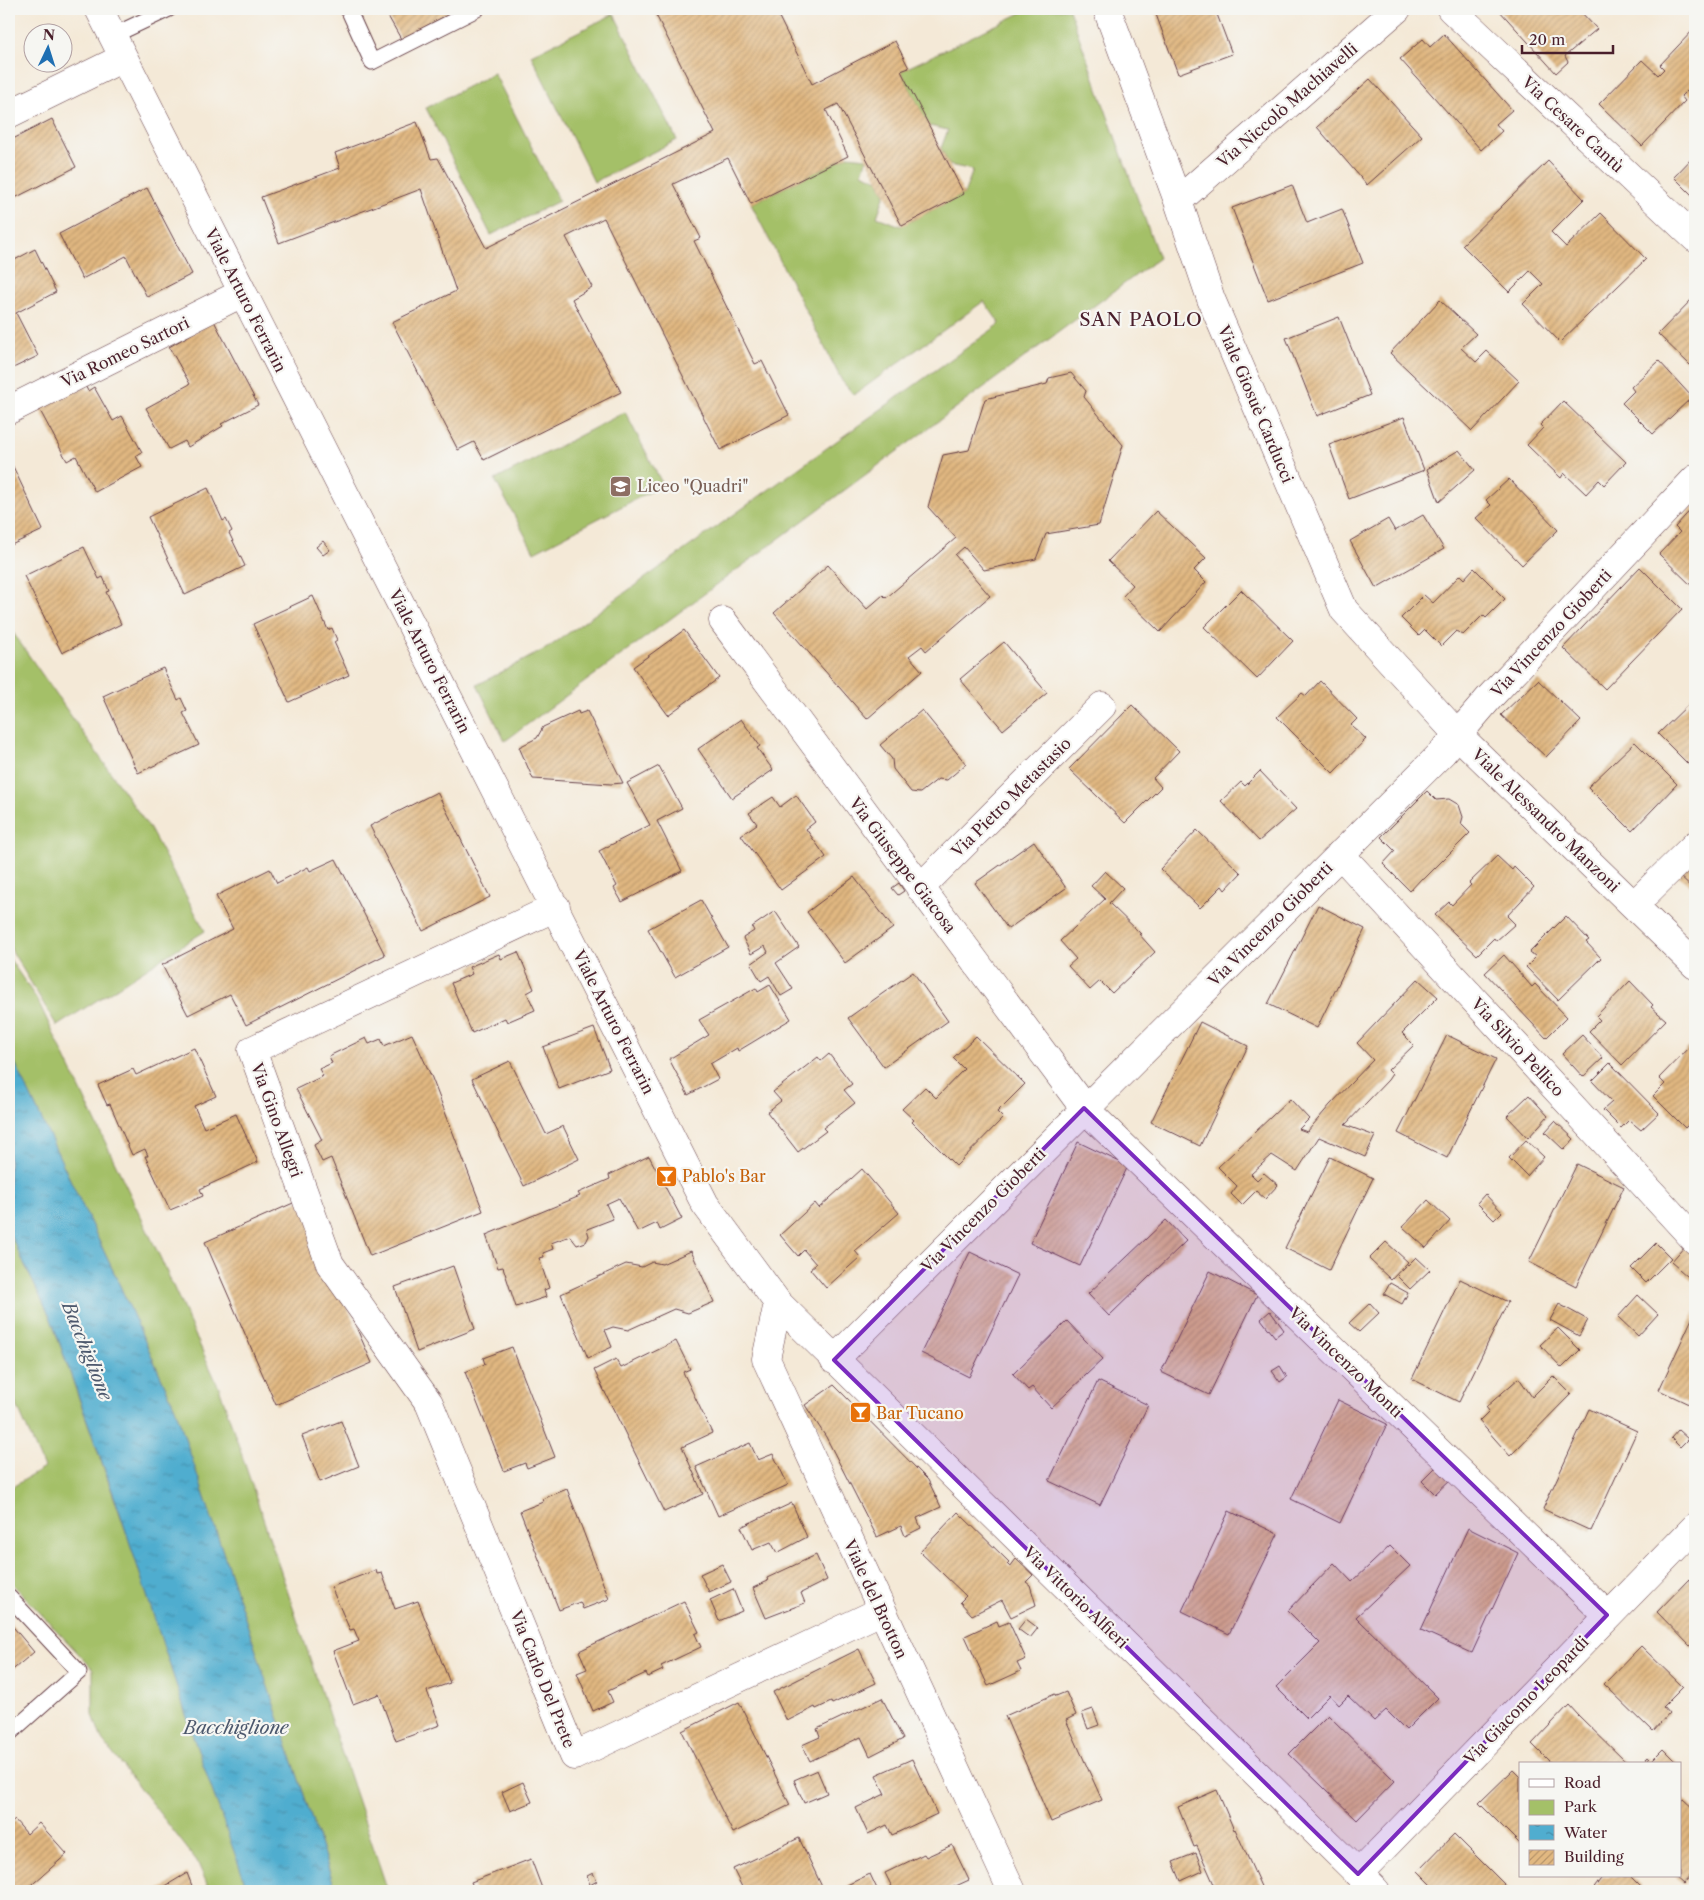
<svg xmlns="http://www.w3.org/2000/svg" width="1704" height="1900" font-family="'Libre Caslon Text',serif">
	<defs>
		<pattern id="water-ripples" width="26" height="14" patternUnits="userSpaceOnUse" patternTransform="scale(1.25)"><rect width="26" height="14" fill="#50adcf"/><path d="M2 4q2-2 4 0t4 0M15 11q2-2 4 0t4 0" fill="none" stroke="#448ca8"/></pattern>
		<pattern id="building-hatch" width="6" height="6" patternUnits="userSpaceOnUse" patternTransform="scale(1.25)"><rect width="6" height="6" fill="#e1b881"/><path d="M-1 1l2-2M0 6l6-6M5 7l2-2" fill="none" stroke="#b8956a"/></pattern>
	</defs>
	<rect width="100%" height="100%" fill="#f6f6f2"/>
	<filter id="ink" filterUnits="userSpaceOnUse"><feTurbulence type="fractalNoise" baseFrequency=".02" numOctaves="2"/><feDisplacementMap in="SourceGraphic" scale="10" xChannelSelector="R" yChannelSelector="G"/><feConvolveMatrix kernelMatrix="1 2 1 2 8 2 1 2 1" color-interpolation-filters="sRGB"/></filter>
	<filter id="wash" filterUnits="userSpaceOnUse"><feTurbulence type="fractalNoise" baseFrequency=".0096" numOctaves="4" result="noise"/><feDisplacementMap in="SourceGraphic" scale="20" xChannelSelector="R" yChannelSelector="G"/><feGaussianBlur stdDeviation="1.12" result="paint"/><feColorMatrix in="noise" values="0 0 0 0 0 0 0 0 0 0 0 0 0 0 0 0 0 1.4 0 .05"/><feComposite in="paint" operator="in"/></filter>
	<g filter="url(#wash)">
		<rect width="100%" height="100%" fill="#f4e9d7"/>
		<path fill="#a4c068" stroke="#77704a" d="M1029,9H1069L1159,258L505,741L477,685L549,647L1000,324L984,301L854,395L842,381L751,204L848,156L867,158L862,173L878,180L885,194L877,217L901,226L964,194L973,170L949,165L941,148L948,130L929,126L901,71Z
			M614,14L677,140L594,182L531,55Z
			M494,73L559,201L491,235L426,108Z
			M625,412L663,485L534,552L495,480Z
			M9,627L150,829L205,931L57,1026L9,946Z
			M9,958L38,1001L160,1257L220,1390L388,1891H336L175,1408L116,1277L9,1050Z
			M9,1232L51,1319L129,1540L195,1742L249,1891H210L197,1861L102,1740L93,1715V1669L9,1580V1489L44,1468L9,1387Z"/>
		<path fill="url(#water-ripples)" stroke="#4d667d" d="M9,1050L116,1277L175,1408L336,1891H249L246,1885L195,1742L119,1510L51,1319L9,1232Z"/>
		<g id="blocks">
			<path fill="url(#building-hatch)" d="M384,9H459L401,39Z
				M653,9H775L812,84L895,41L909,68L901,71L964,194L902,226L838,104L826,110L848,156L751,204L728,158L673,184L701,238L694,241L755,364L762,361L789,415L720,450L604,218L566,237L592,287L572,299L621,392L484,460L474,442L458,450L392,322L456,291L421,189L279,243L261,197L340,168L335,153L417,122L431,159L438,158L486,248L715,133Z
				M1154,9H1215L1232,54L1178,74Z
				M1498,9H1578L1597,29L1565,56L1568,62L1556,73Z
				M1695,28V99L1686,91L1681,96L1685,101L1642,146L1599,104L1642,60L1658,75L1664,69L1660,65Z
				M1444,34L1512,110L1496,124L1502,131L1481,150L1400,59L1423,39L1430,47Z
				M1370,79L1422,136L1367,185L1317,127Z
				M52,119L76,167L9,201V141Z
				M1695,155V198L1674,177Z
				M1548,161L1584,199L1551,232L1566,247L1601,213L1646,259L1560,342L1523,304L1543,284L1530,271L1509,292L1462,245Z
				M1292,185L1307,223L1342,209L1363,263L1268,300L1232,208Z
				M147,188L192,274L147,297L126,256L82,279L59,234Z
				M35,249L56,292L16,313L38,356L9,370V263Z
				M1695,296V360L1690,365L1658,334Z
				M1440,300L1476,334L1461,348L1476,362L1487,351L1519,381L1472,431L1390,353Z
				M1339,317L1370,395L1317,416L1286,338Z
				M214,321L258,405L221,424L223,426L188,447L185,441L169,449L146,408L190,384L169,347Z
				M1659,361L1692,397L1653,434L1622,403L1634,391L1631,387Z
				M1071,373L1086,391L1084,397L1123,445L1099,525L1046,534L1036,559L984,570L964,547L955,555L990,596L926,651L922,646L909,656L922,671L867,719L774,613L828,565L867,609L883,595L886,598L956,538L928,507L943,455L969,450L985,399L1047,384L1049,378Z
				M81,378L88,391L94,387L113,421L122,416L142,452L136,456L142,467L95,492L76,456L67,461L36,403Z
				M1563,401L1626,462L1604,485L1599,480L1586,494L1564,473L1561,478L1527,445L1543,428L1540,425Z
				M1404,417L1424,470L1349,499L1329,445Z
				M1459,450L1475,470L1439,502L1427,469Z
				M9,458L43,530L9,546Z
				M1509,479L1558,530L1522,565L1476,518L1491,505L1486,500Z
				M208,488L223,521L226,519L232,531L229,533L245,566L185,595L148,517Z
				M1695,505V589L1659,554L1680,532L1675,527Z
				M1156,511L1206,558L1194,570L1206,582L1160,632L1123,596L1133,585L1108,561Z
				M1423,515L1444,549L1376,588L1350,541L1388,519L1395,531Z
				M323,541L330,550L323,555L316,547Z
				M84,547L99,579L103,577L109,591L106,592L121,624L62,653L24,576Z
				M1640,567L1682,609L1605,689L1563,648Z
				M1474,568L1505,599L1486,618L1483,615L1463,635L1456,631L1441,646L1425,630L1419,636L1401,618L1424,595L1433,603L1460,575L1464,579Z
				M1241,590L1293,641L1257,679L1204,627Z
				M313,596L328,630L332,628L337,640L334,642L349,675L289,702L253,624Z
				M684,630L719,678L668,715L633,667Z
				M1004,642L1047,693L1003,730L960,679Z
				M163,668L178,700L181,698L187,711L183,713L199,745L138,773L103,696Z
				M1538,680L1581,721L1546,757L1501,715Z
				M1320,681L1357,719L1351,725L1366,739L1333,773L1277,717L1302,693L1306,696Z
				M1695,698V771L1658,734Z
				M1132,705L1179,751L1153,778L1161,787L1125,823L1069,769Z
				M922,710L966,764L947,780L938,779L920,793L911,792L893,769L892,759L880,745Z
				M578,711L579,714L587,711L623,783L611,784L533,779L519,747L537,738L543,727Z
				M741,719L760,746L757,748L773,770L732,798L698,749Z
				M1635,742L1677,784L1632,831L1588,787Z
				M659,766L682,808L657,821L682,871L622,902L614,888L617,886L599,851L650,825L627,783Z
				M1260,771L1296,809L1259,841L1221,801L1241,782L1245,786Z
				M1427,791L1436,800L1449,799L1459,805L1463,817L1461,824L1470,833L1424,879L1422,878L1410,891L1383,864L1395,851L1381,837Z
				M437,792L490,897L423,931L370,826Z
				M796,795L815,822L806,829L826,857L781,890L741,835L757,824L749,813L773,797L780,807Z
				M1197,830L1241,873L1225,890L1222,886L1200,908L1160,869Z
				M1034,841L1066,888L1008,929L975,883Z
				M1695,855V891L1677,874Z
				M1497,856L1512,870L1514,867L1534,887L1507,916L1515,924L1496,941L1494,938L1477,955L1435,915L1449,902L1452,905L1471,885L1469,883Z
				M336,859L385,955L246,1025L230,994L188,1015L162,965L233,929L216,896L270,869L277,883L308,867L310,871Z
				M1105,871L1123,888L1109,903L1141,934H1139L1155,952L1112,993L1100,981L1090,990L1068,966L1076,959L1060,941L1105,899L1091,886Z
				M854,877L893,928L845,963L807,912Z
				M899,883L904,891L898,895L892,888Z
				M701,900L728,947L675,977L648,929Z
				M1318,905L1365,929L1317,1028L1268,1004Z
				M775,911L799,947L776,963L793,989L781,996L769,976L761,981L751,964L768,952L765,946L751,954L743,938L754,931L752,927Z
				M1566,916L1589,940L1586,942L1601,958L1558,1000L1526,967L1536,957L1530,952Z
				M518,952L534,989L527,993L535,1010L507,1022L505,1018L472,1033L451,983L472,974L469,967L499,954L501,959Z
				M1504,955L1532,987L1535,984L1567,1017L1546,1038L1485,973Z
				M913,972L948,1021L884,1067L848,1018Z
				M1418,979L1438,997L1402,1033L1414,1045L1388,1070L1392,1074L1388,1080L1345,1125L1375,1136L1365,1157L1319,1137L1297,1171L1272,1155L1251,1174L1257,1180L1264,1173L1278,1185L1265,1199L1256,1191L1242,1205L1231,1194L1237,1186L1218,1167L1290,1099L1309,1119L1299,1129L1307,1132L1330,1105L1373,1060L1357,1043Z
				M1630,981L1653,1005L1651,1007L1666,1020L1622,1065L1589,1031L1600,1020L1596,1016Z
				M770,985L791,1019L738,1051L737,1048L710,1064L718,1079L688,1095L669,1059L709,1035L699,1020L756,988L758,992Z
				M1200,1022L1248,1046L1200,1146L1151,1122Z
				M594,1028L610,1069L559,1089L543,1047Z
				M412,1034L432,1078L483,1211L370,1256L331,1158L322,1162L314,1145L322,1140L296,1089L323,1076L319,1069L332,1063L329,1056L366,1038L369,1044L381,1039L384,1046Z
				M1447,1035L1496,1059L1447,1158L1398,1133Z
				M1582,1035L1603,1058L1583,1077L1562,1054Z
				M976,1036L1025,1084L997,1112L1003,1118L956,1166L912,1122L914,1120L902,1109L925,1087L936,1098L964,1069L953,1058Z
				M1693,1043L1695,1045V1118L1685,1128L1653,1096L1665,1084L1659,1078Z
				M194,1048L216,1096L194,1106L204,1128L236,1114L258,1162L200,1189L203,1196L170,1210L145,1156H148L145,1149L132,1155L110,1104L107,1105L98,1085L133,1069L136,1075Z
				M829,1054L852,1084L844,1090L855,1103L823,1128L826,1131L798,1152L767,1112L781,1101L773,1092L818,1057L821,1061Z
				M510,1061L546,1134L563,1126L579,1159L524,1186L472,1079Z
				M1610,1063L1659,1113L1641,1130L1629,1120L1621,1128L1603,1110L1612,1102L1592,1081Z
				M1529,1095L1548,1116L1528,1138L1507,1116Z
				M1555,1121L1574,1139L1564,1150L1545,1132Z
				M1526,1140L1544,1157L1527,1176L1509,1158Z
				M1078,1142L1128,1166L1080,1266L1030,1243Z
				M649,1156L682,1219L660,1230L657,1223L638,1232L619,1198L606,1204L613,1219L587,1229L589,1236L586,1242L577,1245L570,1236L551,1243L553,1249L543,1253L544,1257L539,1258L549,1288L544,1290L546,1297L516,1307L503,1267L498,1268L486,1235L580,1196L578,1193L610,1179L609,1175Z
				M1330,1157L1373,1178L1329,1270L1285,1248Z
				M1577,1164L1624,1187L1576,1286L1529,1262Z
				M862,1169L899,1213L855,1251L860,1257L826,1288L810,1269L816,1264L804,1250L798,1256L780,1235L815,1203L819,1208Z
				M1485,1194L1502,1212L1494,1220L1477,1203Z
				M300,1200L372,1363L276,1405L205,1242Z
				M1428,1200L1450,1221L1426,1248L1403,1227Z
				M1166,1220L1186,1241L1109,1316L1088,1294Z
				M1386,1242L1408,1262L1391,1280L1369,1259Z
				M1656,1243L1671,1258L1646,1283L1631,1268Z
				M1685,1246L1695,1254V1283L1671,1262Z
				M691,1251L714,1302L688,1313L674,1309L628,1330L613,1327L605,1330L612,1347L588,1358L561,1294L626,1264L642,1267L652,1262L662,1264Z
				M970,1252L1018,1275L969,1377L921,1353Z
				M1416,1257L1430,1270L1410,1289L1397,1276Z
				M453,1266L475,1329L417,1352L395,1287Z
				M1210,1271L1257,1295L1209,1395L1161,1372Z
				M1460,1279L1508,1302L1459,1402L1412,1379Z
				M1390,1283L1408,1293L1402,1304L1384,1294Z
				M1638,1295L1658,1314L1638,1336L1618,1317Z
				M1370,1303L1379,1313L1359,1332L1349,1323Z
				M1559,1304L1588,1320L1579,1336L1550,1320Z
				M1270,1311L1284,1330L1275,1337L1261,1319Z
				M1695,1312V1407L1659,1390Z
				M1067,1321L1103,1359L1051,1408L1032,1387L1028,1390L1013,1374Z
				M1558,1328L1580,1350L1562,1368L1540,1345Z
				M676,1341L690,1369L683,1372L712,1433L682,1447L703,1494L664,1512L594,1370L616,1359L621,1368Z
				M512,1347L555,1457L527,1468L525,1463L504,1471L465,1372L485,1364L483,1358Z
				M1280,1366L1287,1377L1280,1382L1272,1371Z
				M1553,1376L1571,1394L1510,1456L1479,1421L1489,1411L1486,1407L1519,1378L1532,1397Z
				M1098,1381L1148,1405L1100,1505L1049,1481Z
				M834,1385L928,1480L941,1507L917,1518L921,1528L905,1536L901,1526L877,1537L826,1437L805,1405Z
				M1338,1400L1387,1424L1340,1523L1291,1499Z
				M1589,1409L1637,1431L1591,1531L1543,1509Z
				M341,1421L359,1466L320,1482L302,1436Z
				M1678,1430L1688,1439L1680,1447L1671,1438Z
				M750,1443L758,1460L773,1454L788,1485L718,1516L696,1467Z
				M1439,1464L1452,1478L1435,1494L1422,1481Z
				M567,1489L609,1599L583,1609L580,1602L559,1610L520,1511L543,1502L542,1499Z
				M792,1503L807,1537L777,1553L771,1542L752,1550L741,1527Z
				M1229,1511L1278,1534L1229,1634L1182,1611Z
				M958,1512L1009,1562L1007,1564L1010,1567L1016,1559L1033,1575L1026,1582L1030,1585L1036,1605L1011,1617L1002,1600L972,1615L960,1602L966,1596L920,1552Z
				M1468,1528L1518,1553L1472,1653L1421,1630Z
				M1390,1546L1410,1566L1356,1617L1438,1698L1406,1730L1386,1710L1374,1721L1348,1696L1339,1705L1330,1695L1307,1718L1276,1687L1320,1643L1288,1611L1334,1563L1352,1582Z
				M816,1555L827,1580L801,1593L805,1603L766,1618L753,1588L768,1581L767,1578Z
				M722,1564L731,1582L709,1592L700,1574Z
				M376,1570L377,1574L382,1573L395,1609L418,1601L450,1683L427,1691L440,1725L396,1741L379,1694L353,1704L333,1651L359,1641L354,1629L350,1630L331,1587Z
				M1689,1579L1693,1584L1695,1581V1643L1691,1647L1657,1612Z
				M733,1589L742,1611L719,1621L710,1600Z
				M684,1601L699,1632L695,1634L701,1647L661,1666L663,1670L648,1677L646,1673L608,1691L613,1702L593,1711L577,1673L587,1669L579,1651Z
				M1026,1619L1038,1628L1030,1638L1018,1629Z
				M997,1621L999,1626L1009,1622L1026,1659L1017,1663L1021,1671L988,1686L965,1636Z
				M9,1622L34,1652L9,1673Z
				M1641,1646L1683,1687L1663,1707L1669,1714L1653,1732L1604,1684Z
				M859,1649L876,1683L832,1704L831,1702L816,1709L815,1707L787,1721L773,1692Z
				M1066,1692L1076,1715L1066,1720L1102,1800L1051,1822L1005,1716L1055,1694L1056,1696Z
				M882,1698L903,1739L870,1756L861,1737L810,1761L802,1745L820,1737L817,1729Z
				M739,1702L790,1805L733,1833L682,1731Z
				M1569,1705L1578,1715L1628,1764H1552L1532,1744Z
				M1093,1709L1099,1725L1088,1729L1082,1713Z
				M1328,1715L1395,1781L1357,1820L1289,1754Z
				M1663,1749L1678,1764H1640L1647,1757L1651,1761Z
				M912,1759L937,1814L892,1835L887,1825L868,1834L856,1808L885,1794L876,1775Z
				M817,1770L827,1793L804,1803L794,1780Z
				M1513,1770L1520,1777V1844L1479,1803Z
				M523,1782L532,1802L510,1811L502,1792Z
				M1217,1790L1234,1830L1235,1829L1263,1891H1217L1197,1846L1194,1847L1178,1807Z
				M1683,1799L1695,1810V1871L1683,1884L1674,1876H1680V1802Z
				M15,1820L27,1834L39,1823L67,1854L27,1889L29,1891H9V1825Z
				M1454,1834L1511,1891H1438L1418,1871Z
				M799,1838L824,1891H744L733,1869Z
				M952,1845L969,1880L945,1891H894L885,1873L924,1854L926,1857Z
				M1196,1853L1203,1871L1181,1881L1173,1862Z
				M531,1859L543,1891H475L471,1882Z
				M187,1873L194,1891H157Z
				M593,1873L597,1881L590,1885L587,1876Z
				M870,1874L878,1891H850L847,1885Z
				M1603,1876H1631L1646,1891H1592Z"/>
		</g>
	</g>
	<g filter="url(#ink)">
		<use href="#blocks" fill-opacity="0" stroke="#643d45" stroke-width="1"/>
		<g fill="none" stroke-linecap="round" stroke-linejoin="round">
			<defs>
				<path id="service" d="M348,9L372,62L477,9
					M112,36L169,9
					M9,1597L79,1672L9,1734"/>
				<path id="minor" d="M99,9L705,1204L778,1303L1376,1891
					M1107,9L1178,201L1211,299L1344,610L1458,735L1695,965
					M1451,9L1695,238
					M9,114L123,58
					M1178,201L1397,9
					M9,410L242,293
					M723,621L1084,1108L1607,1615
					M1340,854L1695,1240
					M920,888L1102,706
					M1635,904L1695,845
					M556,907L252,1050L330,1264L429,1403L574,1756L881,1611
					M778,1303L766,1359L1012,1891
					M834,1360L1443,752L1490,697L1695,479
					M1358,1874L1695,1527"/>
			</defs>
			<use href="#service" stroke="#643d45" stroke-width="17"/>
			<use href="#minor" stroke="#643d45" stroke-width="29"/>
			<use href="#service" stroke="#fff" stroke-width="15"/>
			<use href="#minor" stroke="#fff" stroke-width="28"/>
		</g>
	</g>
	<path fill="#7b2cbf" fill-opacity="0.2" stroke="#7b2cbf" stroke-width="4" stroke-linejoin="round" d="M1084,1108L1607,1615L1358,1874L834,1360Z"/>
	<defs>
		<symbol id="school-square" viewBox="-11 -11 22 22"><rect x="-9" y="-9" width="18" height="18" rx="4" fill="#8d6e63" stroke="#f6f6f2"/><path d="M0-5L7-2L0 1L-7-2ZM-4 1L0 2.5L4 1V4Q0 6-4 4Z" fill="#fff"/></symbol>
		<symbol id="bar-square" viewBox="-11 -11 22 22"><rect x="-9" y="-9" width="18" height="18" rx="4" fill="#e8710a" stroke="#f6f6f2"/><path d="M-6-5H6L.8 .8V4.5H3.5V6h-7V4.5H-.8V.8Z" fill="#fff"/></symbol>
	</defs>
	<g fill-rule="evenodd">
		<use href="#school-square" x="608" y="474" width="25" height="25"/>
		<use href="#bar-square" x="654" y="1164" width="25" height="25"/>
		<use href="#bar-square" x="848" y="1400" width="25" height="25"/>
	</g>
	<g text-anchor="middle" stroke-width="4.5" stroke-linejoin="round" paint-order="stroke">
		<g font-size="16" fill="#4a1f2b" stroke="#f6f6f2">
			<text transform="translate(1287 105) rotate(-41)" y="6">Via Niccolò Machiavelli</text>
			<text transform="translate(1573 124) rotate(43)" y="6">Via Cesare Cantù</text>
			<text transform="translate(246 300) rotate(63)" y="6">Viale Arturo Ferrarin</text>
			<text transform="translate(125 352) rotate(-26)" y="6">Via Romeo Sartori</text>
			<text transform="translate(1256 404) rotate(67)" y="6">Viale Giosuè Carducci</text>
			<text transform="translate(1551 633) rotate(-47)" y="6">Via Vincenzo Gioberti</text>
			<text transform="translate(430 661) rotate(63)" y="6">Viale Arturo Ferrarin</text>
			<text transform="translate(1011 797) rotate(-45)" y="6">Via Pietro Metastasio</text>
			<text transform="translate(1546 820) rotate(44)" y="6">Viale Alessandro Manzoni</text>
			<text transform="translate(903 865) rotate(53)" y="6">Via Giuseppe Giacosa</text>
			<text transform="translate(1270 924) rotate(-45)" y="6">Via Vincenzo Gioberti</text>
			<text transform="translate(614 1022) rotate(63)" y="6">Viale Arturo Ferrarin</text>
			<text transform="translate(1518 1047) rotate(47)" y="6">Via Silvio Pellico</text>
			<text transform="translate(277 1120) rotate(70)" y="6">Via Gino Allegri</text>
			<text transform="translate(983 1210) rotate(-45)" y="6">Via Vincenzo Gioberti</text>
			<text transform="translate(1346 1362) rotate(44)" y="6">Via Vincenzo Monti</text>
			<text transform="translate(1076 1597) rotate(44)" y="6">Via Vittorio Alfieri</text>
			<text transform="translate(876 1599) rotate(65)" y="6">Viale del Brotton</text>
			<text transform="translate(543 1679) rotate(68)" y="6">Via Carlo Del Prete</text>
			<text transform="translate(1526 1700) rotate(-46)" y="6">Via Giacomo Leopardi</text>
		</g>
		<g font-size="16" fill="#785e54" stroke="#f6f6f2" text-anchor="start">
			<text x="637" y="492">Liceo "Quadri"</text>
		</g>
		<g font-size="16" fill="#c56008" stroke="#f6f6f2" text-anchor="start">
			<text x="682" y="1182">Pablo's Bar</text>
			<text x="876" y="1419">Bar Tucano</text>
		</g>
		<g font-size="18" font-style="italic" fill="#4c586d" stroke="#f6f6f2">
			<text transform="translate(87 1351) rotate(68)" y="6">Bacchiglione</text>
			<text x="236" y="1734">Bacchiglione</text>
		</g>
		<g font-size="19" letter-spacing="1" fill="#4a1f2b" stroke="#f6f6f2">
			<text x="1141" y="326">SAN PAOLO</text>
		</g>
	</g>
	<rect width="1704" height="1900" fill="none" stroke="#f6f6f2" stroke-width="30"/>
	<rect x="1519" y="1762" width="162" height="115" fill="#f6f6f2" stroke="#b1a0a2"/>
	<rect x="1529" y="1779" width="25" height="8" fill="#ffffff" stroke="#b1a0a2"/>
	<text x="1564" y="1788" font-size="15" fill="#4a1f2b">Road</text>
	<rect x="1529" y="1800" width="25" height="15" fill="#a4c068" stroke="#b1a0a2"/>
	<text x="1564" y="1812" font-size="15" fill="#4a1f2b">Park</text>
	<rect x="1529" y="1825" width="25" height="15" fill="url(#water-ripples)" stroke="#b1a0a2"/>
	<text x="1564" y="1838" font-size="15" fill="#4a1f2b">Water</text>
	<rect x="1529" y="1850" width="25" height="15" fill="url(#building-hatch)" stroke="#b1a0a2"/>
	<text x="1564" y="1862" font-size="15" fill="#4a1f2b">Building</text>
	<g transform="translate(48 48) rotate(4)"><circle r="24" fill="#f6f6f2" stroke="#b1a0a2"/>
	<path d="M0-4L9 19L0 12L-9 19Z" fill="#1f6fb2"/>
	<text y="-8" font-size="14" font-weight="bold" text-anchor="middle" fill="#4a1f2b">N</text>
	</g>
	<path d="M1522 45v8h91v-8" fill="none" stroke="#4a1f2b" stroke-width="2.5"/>
	<text x="1529" y="45" font-size="15" fill="#4a1f2b" stroke="#f6f6f2" stroke-width="4" paint-order="stroke">20 m</text>
</svg>
